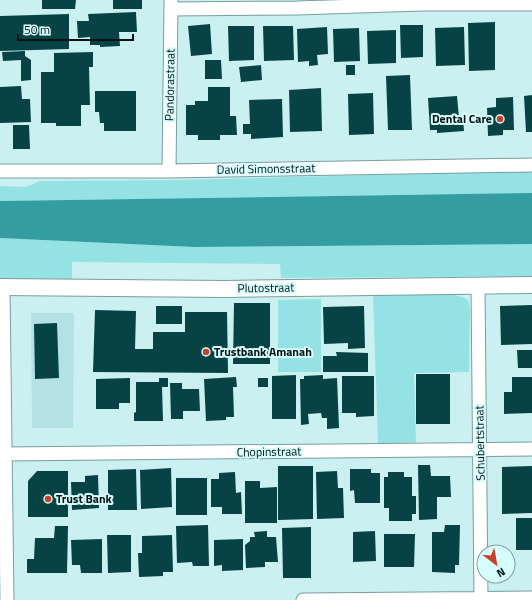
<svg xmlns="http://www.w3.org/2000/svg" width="532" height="600" font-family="'Titillium Web',sans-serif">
	<rect width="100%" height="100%" fill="#caf0f1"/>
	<path fill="#b4e2e4" d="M31,313H74L73,428H32Z"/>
	<path fill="#95e2e5" d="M532,171V193L0,201V186L26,187L40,181L176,180Z
		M0,238L194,247L532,244V276L281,278L280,264L72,262V279H0Z
		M373,295H454L462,297L468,300L470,308L469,372L414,373L416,442L378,444Z
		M321,299V372H278V300Z"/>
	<path fill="#349da1" d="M532,193V244L194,247L0,238V201Z"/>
	<path fill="#074345" d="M42,0H76L75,9H42Z
		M113,0H142V9H113Z
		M136,12L137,32H119L120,46L100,47V45H90V37L78,38L77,21H89L88,14Z
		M69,14V49L0,51V16Z
		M495,22V70L469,71L468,23Z
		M210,24L212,54L191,56L188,26Z
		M400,25H423V57L401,58Z
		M228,26H254V60L229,61Z
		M263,26H293L294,60L264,61Z
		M327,27L328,54L317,55L318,65L309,66V61L298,62L297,29Z
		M464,27L465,65L436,66L435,28Z
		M359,28L360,61L334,62L333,29Z
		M396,30V63L368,64L367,31Z
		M25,51V56L31,60V80L21,81V60L3,61L2,52Z
		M93,52V67H89L90,105H81V126H56V123H41V72H54V53Z
		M205,60H221L222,79H205Z
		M261,65L262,80L241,82L239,67Z
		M346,65H355V75H346Z
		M410,75L412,130H388L386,76Z
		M21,86L22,99H30L31,122L0,123V87Z
		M208,87H230V116H236L237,135H220V140H198V135H186V105H195V101H208Z
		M321,88L322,131L290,132L289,90Z
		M95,91H136V131H104V123H100L99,112H95Z
		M373,93L374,134L349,135L348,94Z
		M532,95V132H526L524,96Z
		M457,96L459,118H463L464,131L437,133V130H430L428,98Z
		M513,97L514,130H503V135L488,136L487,108L496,107V98Z
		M282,99L283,137L251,139V134H243V124H250L249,100Z
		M13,125H29L30,149H13Z
		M234,303H270V364H233Z
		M532,305V344L501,345L500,306Z
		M156,306H182V324H156Z
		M364,306L365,348L348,349V343L324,344L323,307Z
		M95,310L136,311L135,349H153V332H185V312H227L228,373L93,372Z
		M57,323L59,378L35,379L34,324Z
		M517,350H532V368H518Z
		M336,352L368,353V372H323V356H337Z
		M416,374H450V424H416Z
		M296,375V419H272V376Z
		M323,375V379L337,378L339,428L327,429V418H322L321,413L308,414L309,424L301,425L300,379H304V376Z
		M342,376H374V416L356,417V413H342Z
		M236,377L237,387H233L234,417H226V420L206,421L204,379Z
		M512,377H532V413L504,414V392H512Z
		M130,378V403H119V409H96V379Z
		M159,378H168V387H162L163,421H134V413L136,412V382H159Z
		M258,378H268V387H258Z
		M170,383H182V389H199L200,411H183V419H171Z
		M418,465H430L431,476H450L451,497H437V519L419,520Z
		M278,466H313V519L278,520Z
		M532,466V513L502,514V467Z
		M171,468L172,507L141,509L140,470Z
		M136,469L137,510H108V470Z
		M350,469H371V473H380V503H355L354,490L350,491Z
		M37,471H68V517H28V481Z
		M337,471L338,488H343L344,518L317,519L316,472Z
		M235,472L236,493L241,492L242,514H222V507H211V479H219V473Z
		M388,472H404V477H412V496H416V514H412V521H389V508H384V477H388Z
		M98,475L99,508L72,510L71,482H85V476Z
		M176,478H207V515H176Z
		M245,481H260V488L277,487V523H245Z
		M516,518H532V550H516Z
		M208,525L209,566H193L192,562L177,563L176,526Z
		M445,525H460L459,565H455V573L432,572V532H444Z
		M55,526H68L67,573H27V559H34L35,538H54Z
		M311,527V578H283L282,528Z
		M267,531V537H276L278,562H265V567L246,568L245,545L250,541V537H255L254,532Z
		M375,531L376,561L353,562V532Z
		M384,534H415L414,567H384Z
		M107,535H131V572L108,573Z
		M172,535L173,572H163V576L139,577L138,553H142V536Z
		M102,539V573H81L80,565H72L71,540Z
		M243,539V570L222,571V565L214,566V540Z"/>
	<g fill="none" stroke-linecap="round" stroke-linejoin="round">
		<defs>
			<path id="minor" d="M171,9L297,8L422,4H532
				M0,171H169L532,165
				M169,171L171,1
				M478,286L481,600
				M3,287L7,600
				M5,454L532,449
				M303,600L532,598"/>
			<path id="tertiary" d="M0,287L225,289L532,285"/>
		</defs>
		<use href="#minor" stroke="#799d9e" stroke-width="15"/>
		<use href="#tertiary" stroke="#799d9e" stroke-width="18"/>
		<use href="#minor" stroke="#fff" stroke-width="13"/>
		<use href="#tertiary" stroke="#fff" stroke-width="16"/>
	</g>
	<g fill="#ca3f28" stroke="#d7feff" stroke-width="1.5">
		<circle cx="500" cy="119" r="4"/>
		<circle cx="206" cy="352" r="4"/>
		<circle cx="48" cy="499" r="4"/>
	</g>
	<g text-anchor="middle" stroke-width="4" stroke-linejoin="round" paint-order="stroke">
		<g font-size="12" fill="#051112" stroke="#d7feff">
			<text transform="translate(170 85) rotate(-89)" y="4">Pandorastraat</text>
			<text transform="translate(266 169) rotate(-1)" y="4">David Simonsstraat</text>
			<text transform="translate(266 288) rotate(-1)" y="4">Plutostraat</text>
			<text transform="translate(480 443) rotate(-91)" y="4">Schubertstraat</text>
			<text transform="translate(269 452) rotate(-1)" y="4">Chopinstraat</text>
		</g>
		<g font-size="12" font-weight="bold" fill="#051112" stroke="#d7feff" text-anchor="start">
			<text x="492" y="123" text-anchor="end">Dental Care</text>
			<text x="214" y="356">Trustbank Amanah</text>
			<text x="56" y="503">Trust Bank</text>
		</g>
	</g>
	<g transform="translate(496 564) rotate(149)"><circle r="19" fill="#d7feff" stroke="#839fa0"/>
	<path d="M0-3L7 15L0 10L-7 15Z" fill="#ca3f28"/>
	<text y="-6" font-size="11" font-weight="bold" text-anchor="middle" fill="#051112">N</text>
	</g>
	<path d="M18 34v6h115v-6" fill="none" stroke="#051112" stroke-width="2"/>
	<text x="24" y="34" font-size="12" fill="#051112" stroke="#d7feff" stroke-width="3" paint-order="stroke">50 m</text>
</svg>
